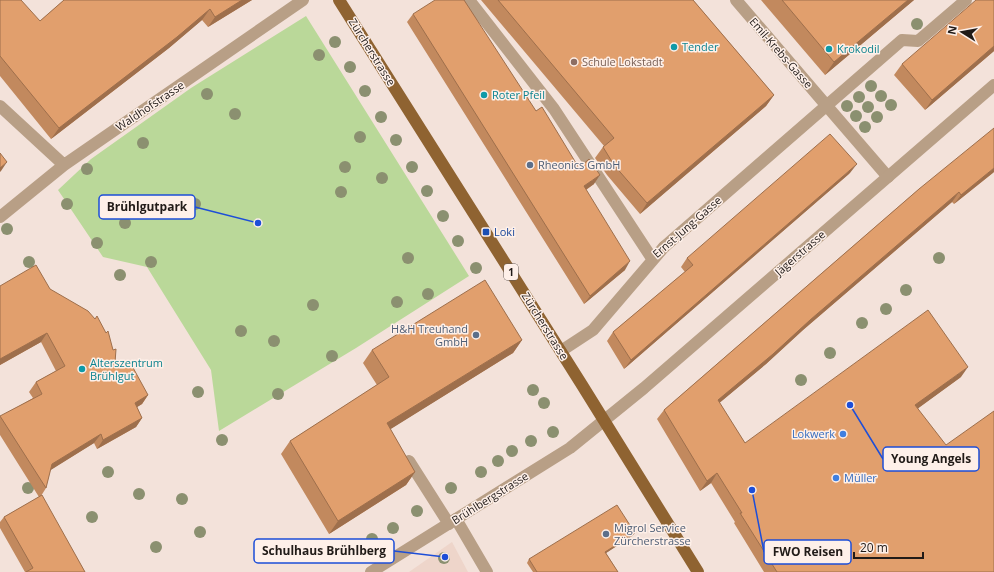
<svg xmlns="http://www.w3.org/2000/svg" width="994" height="572" font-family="'Open Sans',sans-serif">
	<rect width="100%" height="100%" fill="#f3e2da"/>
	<path fill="#eed5ca" d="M452,542L468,572H409Z"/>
	<path fill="#bad899" d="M306,16L469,276L356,348L219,431L211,370L147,267L103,257L58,190L91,159L191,88Z"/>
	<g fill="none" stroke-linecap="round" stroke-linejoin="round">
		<path stroke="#b89f86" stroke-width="12" d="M469,0L554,109L653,260
			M826,105L888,177
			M561,351L593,330L664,247
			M409,461L449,524
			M456,519L487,572"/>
		<path stroke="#b89f86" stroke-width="12" d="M736,0L826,105
			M0,106L64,165
			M0,217L64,165L303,0
			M664,247L902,40L918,41L966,0
			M371,572L570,448L644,388L994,85"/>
		<path stroke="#8f6331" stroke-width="12" d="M339,0L582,385L698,572"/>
	</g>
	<g fill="#8b9070">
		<circle cx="917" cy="24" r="6"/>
		<circle cx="335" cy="42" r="6"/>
		<circle cx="319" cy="55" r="6"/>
		<circle cx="350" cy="67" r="6"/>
		<circle cx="871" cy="86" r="6"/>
		<circle cx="365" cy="91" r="6"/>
		<circle cx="207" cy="94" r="6"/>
		<circle cx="881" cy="96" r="6"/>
		<circle cx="859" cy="97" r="6"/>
		<circle cx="891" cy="105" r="6"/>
		<circle cx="847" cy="106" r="6"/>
		<circle cx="868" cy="107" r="6"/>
		<circle cx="235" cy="114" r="6"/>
		<circle cx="856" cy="116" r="6"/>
		<circle cx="381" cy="117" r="6"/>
		<circle cx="877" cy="117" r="6"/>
		<circle cx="865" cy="127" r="6"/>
		<circle cx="360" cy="137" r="6"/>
		<circle cx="396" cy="140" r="6"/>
		<circle cx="143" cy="143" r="6"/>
		<circle cx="345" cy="167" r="6"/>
		<circle cx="412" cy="167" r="6"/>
		<circle cx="87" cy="169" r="6"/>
		<circle cx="382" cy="178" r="6"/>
		<circle cx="427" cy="191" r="6"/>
		<circle cx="341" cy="192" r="6"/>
		<circle cx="67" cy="204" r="6"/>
		<circle cx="195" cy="204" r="6"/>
		<circle cx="443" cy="216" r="6"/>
		<circle cx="125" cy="223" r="6"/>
		<circle cx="7" cy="229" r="6"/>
		<circle cx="458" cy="241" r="6"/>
		<circle cx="97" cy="243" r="6"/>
		<circle cx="408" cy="258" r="6"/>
		<circle cx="939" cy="258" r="6"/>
		<circle cx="29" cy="262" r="6"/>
		<circle cx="151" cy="262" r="6"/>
		<circle cx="476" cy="268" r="6"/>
		<circle cx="120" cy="275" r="6"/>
		<circle cx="906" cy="290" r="6"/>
		<circle cx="428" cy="294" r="6"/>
		<circle cx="397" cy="302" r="6"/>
		<circle cx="313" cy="305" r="6"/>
		<circle cx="886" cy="309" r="6"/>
		<circle cx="862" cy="323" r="6"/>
		<circle cx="241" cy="331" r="6"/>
		<circle cx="274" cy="341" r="6"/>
		<circle cx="830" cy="353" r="6"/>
		<circle cx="332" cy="356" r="6"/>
		<circle cx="801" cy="380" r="6"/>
		<circle cx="533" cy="390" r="6"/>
		<circle cx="198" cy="392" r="6"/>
		<circle cx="278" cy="394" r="6"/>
		<circle cx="544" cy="403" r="6"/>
		<circle cx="553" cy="432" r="6"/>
		<circle cx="222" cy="440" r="6"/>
		<circle cx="531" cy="441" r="6"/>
		<circle cx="512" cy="451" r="6"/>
		<circle cx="498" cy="461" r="6"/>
		<circle cx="108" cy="472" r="6"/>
		<circle cx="481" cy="472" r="6"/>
		<circle cx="28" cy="488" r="6"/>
		<circle cx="451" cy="488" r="6"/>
		<circle cx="139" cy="494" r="6"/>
		<circle cx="182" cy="499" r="6"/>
		<circle cx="417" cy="511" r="6"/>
		<circle cx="92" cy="517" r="6"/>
		<circle cx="393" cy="528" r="6"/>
		<circle cx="200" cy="532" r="6"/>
		<circle cx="372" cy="539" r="6"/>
		<circle cx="156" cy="547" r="6"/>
		<circle cx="444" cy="558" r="6"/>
	</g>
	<path fill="#c2895e" d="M0,0L40,21L64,0H252L208,27L202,20L169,48L51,139L0,76Z
		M481,0H693L774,95L766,106L640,214L607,175L595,158L603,147L604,146Z
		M761,0H914L825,75Z
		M994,0V51L925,110L894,75L902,64Z
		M413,14L536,111L579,168L594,184L586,190L625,270L584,304L407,22Z
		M994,172L954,204L952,202L803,330L766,364L719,403L745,443L961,377L918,408L994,572H764L734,523L735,522L711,483L700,491L657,419L664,410L919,189Z
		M850,173L624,369L607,341L613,332L685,272L681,267L687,258Z
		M0,286L50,289L115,363L148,395L142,404L137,407L142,418L136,427L97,449L94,443L50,470L46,488L41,496L85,572H25L0,528V522L4,517L39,497L0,435V417L33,398L29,392L36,382L56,371L41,342L0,365Z
		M522,340L513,353L390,429L415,472L406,485L329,534L281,454L290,441L377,385L363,363L372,350Z
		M635,533L632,536L606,553L618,572H533L527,563L529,559Z"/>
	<path fill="#9e6f4c" d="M242,0H252L208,27L215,17Z
		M908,0H914L825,75L834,62Z
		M210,9L202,20L169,48L51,139L59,128Z
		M994,46V51L925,110L932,100Z
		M774,95L766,106L640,214L647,203Z
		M7,162L1,171L0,172V168Z
		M857,164L850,173L624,369L631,360Z
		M994,168V172L954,204L961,195Z
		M600,175L594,184L578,195L584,186Z
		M959,192L952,202L803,330L766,364L711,410L718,400L810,320Z
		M630,261L625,270L584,304L590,296Z
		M47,333L41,342L0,365V359Z
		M522,340L513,353L378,437L387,423Z
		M968,367L961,377L909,415L915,405Z
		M148,395L142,404L129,412L135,403Z
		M142,418L136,427L97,449L103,440Z
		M101,434L94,443L46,473L52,464Z
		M415,472L406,485L329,534L338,521Z
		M717,473L711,483L700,491L707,481Z
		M635,533L632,536L603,555L605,552Z"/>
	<path fill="#e19f6d" stroke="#9e6f4c" d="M0,0H21L40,21L64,0H242L215,17L210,9L177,37L59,128L0,56Z
		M435,0H464L536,111L542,107L579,168L589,159L600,175L584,186L630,261L590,296L413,14Z
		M498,0H693L774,95L647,203L614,165L603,147L614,138Z
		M782,0H908L834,62Z
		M976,0H994V46L932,100L902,64Z
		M994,128V168L961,195L959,192L810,320L773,354L718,400L745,443L928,310L968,367L915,405L946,445L994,411V572H777L740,513H742L717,473L707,481L664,410L919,189Z
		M830,134L857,164L631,360L613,332L693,265L687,258Z
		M0,153L7,162L0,168Z
		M36,265L50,289L88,311L95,319L97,316L106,333L108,331L113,350L116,349L115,363L131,364L148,395L135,403L142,418L103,440L101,434L52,464L46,488L0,416L42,394L36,382L65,366L47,333L0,359V286Z
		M485,280L522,340L387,423L415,472L338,521L290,441L389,377L372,350Z
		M42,495L85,572H26L33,568L4,517Z
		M617,505L635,533L605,552L618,572H537L529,559Z"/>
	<g fill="#0f9aa8" stroke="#fef0e9" stroke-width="1.5">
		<circle cx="674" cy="47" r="4"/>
		<circle cx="829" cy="49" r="4"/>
		<circle cx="484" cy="95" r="4"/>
		<circle cx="82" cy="369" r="4"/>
	</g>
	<circle fill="#8d6e63" stroke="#fef0e9" stroke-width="1.5" cx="574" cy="62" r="4"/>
	<g fill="#5c6f8a" stroke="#fef0e9" stroke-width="1.5">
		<circle cx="530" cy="165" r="4"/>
		<circle cx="476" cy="335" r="4"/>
		<circle cx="606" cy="534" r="4"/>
	</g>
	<rect fill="#1a4fb4" stroke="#fef0e9" stroke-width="1.5" x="482" y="228" width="8" height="8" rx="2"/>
	<g fill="#3f7fe0" stroke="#fef0e9" stroke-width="1.5">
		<circle cx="843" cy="434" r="4"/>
		<circle cx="836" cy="478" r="4"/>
	</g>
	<g text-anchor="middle" stroke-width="3" stroke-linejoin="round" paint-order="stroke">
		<rect fill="#fef0e9" stroke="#635b57" stroke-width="1" x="504" y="264" width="14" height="16" rx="3"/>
		<g font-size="10" font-weight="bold" fill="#211b18">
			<text x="511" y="276">1</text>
		</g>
		<g font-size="11" fill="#0d838f" stroke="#fef0e9" text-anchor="start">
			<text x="682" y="51">Tender</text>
			<text x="837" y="53">Krokodil</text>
			<text x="492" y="99">Roter Pfeil</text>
			<text x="90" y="367">Alterszentrum<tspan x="90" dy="13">Brühlgut</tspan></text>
		</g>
		<g font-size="11" fill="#211b18" stroke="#fef0e9">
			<text transform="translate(372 52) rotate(58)" y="4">Zürcherstrasse</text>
			<text transform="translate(781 53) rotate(49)" y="4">Emil-Krebs-Gasse</text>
			<text transform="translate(150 106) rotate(-34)" y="4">Waldhofstrasse</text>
			<text transform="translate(687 227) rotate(-41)" y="4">Ernst-Jung-Gasse</text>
			<text transform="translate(800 253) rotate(-41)" y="4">Jägerstrasse</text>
			<text transform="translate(545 326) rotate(58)" y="4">Zürcherstrasse</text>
			<text transform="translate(490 498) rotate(-32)" y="4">Brühlbergstrasse</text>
		</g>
		<g font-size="11" fill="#785e54" stroke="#fef0e9" text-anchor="start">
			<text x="582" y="66">Schule Lokstadt</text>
		</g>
		<g font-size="11" fill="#4e5e75" stroke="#fef0e9" text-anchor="start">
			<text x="538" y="169">Rheonics GmbH</text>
			<text x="468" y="333" text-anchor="end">H&amp;H Treuhand<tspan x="468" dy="13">GmbH</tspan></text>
			<text x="614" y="532">Migrol Service<tspan x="614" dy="13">Zürcherstrasse</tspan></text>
		</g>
		<g font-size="11" fill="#164399" stroke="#fef0e9" text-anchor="start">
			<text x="494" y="236">Loki</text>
		</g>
		<g font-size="11" fill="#366cbe" stroke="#fef0e9" text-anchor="end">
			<text x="835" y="438">Lokwerk</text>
			<text x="844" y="482" text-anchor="start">Müller</text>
		</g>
	</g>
	<path fill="none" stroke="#1d4ed8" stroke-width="1.5" d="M258 223L195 207M850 405L883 459M445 557L394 551M752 490L764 552"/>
	<g fill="#1d4ed8" stroke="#fef0e9" stroke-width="1.5">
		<circle cx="258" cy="223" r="4"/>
		<circle cx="850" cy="405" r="4"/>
		<circle cx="445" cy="557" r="4"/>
		<circle cx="752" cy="490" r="4"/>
	</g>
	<g fill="#fef0e9" stroke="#1d4ed8" stroke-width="1.5">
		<rect x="99" y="195" width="96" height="24" rx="4"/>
		<rect x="883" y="447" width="96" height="24" rx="4"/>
		<rect x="254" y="539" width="140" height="24" rx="4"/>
		<rect x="764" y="540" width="87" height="24" rx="4"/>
	</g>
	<g font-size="12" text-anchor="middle" font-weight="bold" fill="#211b18">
		<text x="147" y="211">Brühlgutpark</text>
		<text x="931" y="463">Young Angels</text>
		<text x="324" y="555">Schulhaus Brühlberg</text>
		<text x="808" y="556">FWO Reisen</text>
	</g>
	<g transform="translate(962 32) rotate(281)" stroke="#fef0e9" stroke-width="3" paint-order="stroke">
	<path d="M0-3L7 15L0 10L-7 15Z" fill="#211b18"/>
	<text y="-6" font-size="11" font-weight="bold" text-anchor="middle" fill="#211b18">N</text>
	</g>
	<path d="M854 552v6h69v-6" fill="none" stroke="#211b18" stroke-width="2"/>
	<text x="860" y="552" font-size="12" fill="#211b18" stroke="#fef0e9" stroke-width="3" paint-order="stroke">20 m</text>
</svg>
